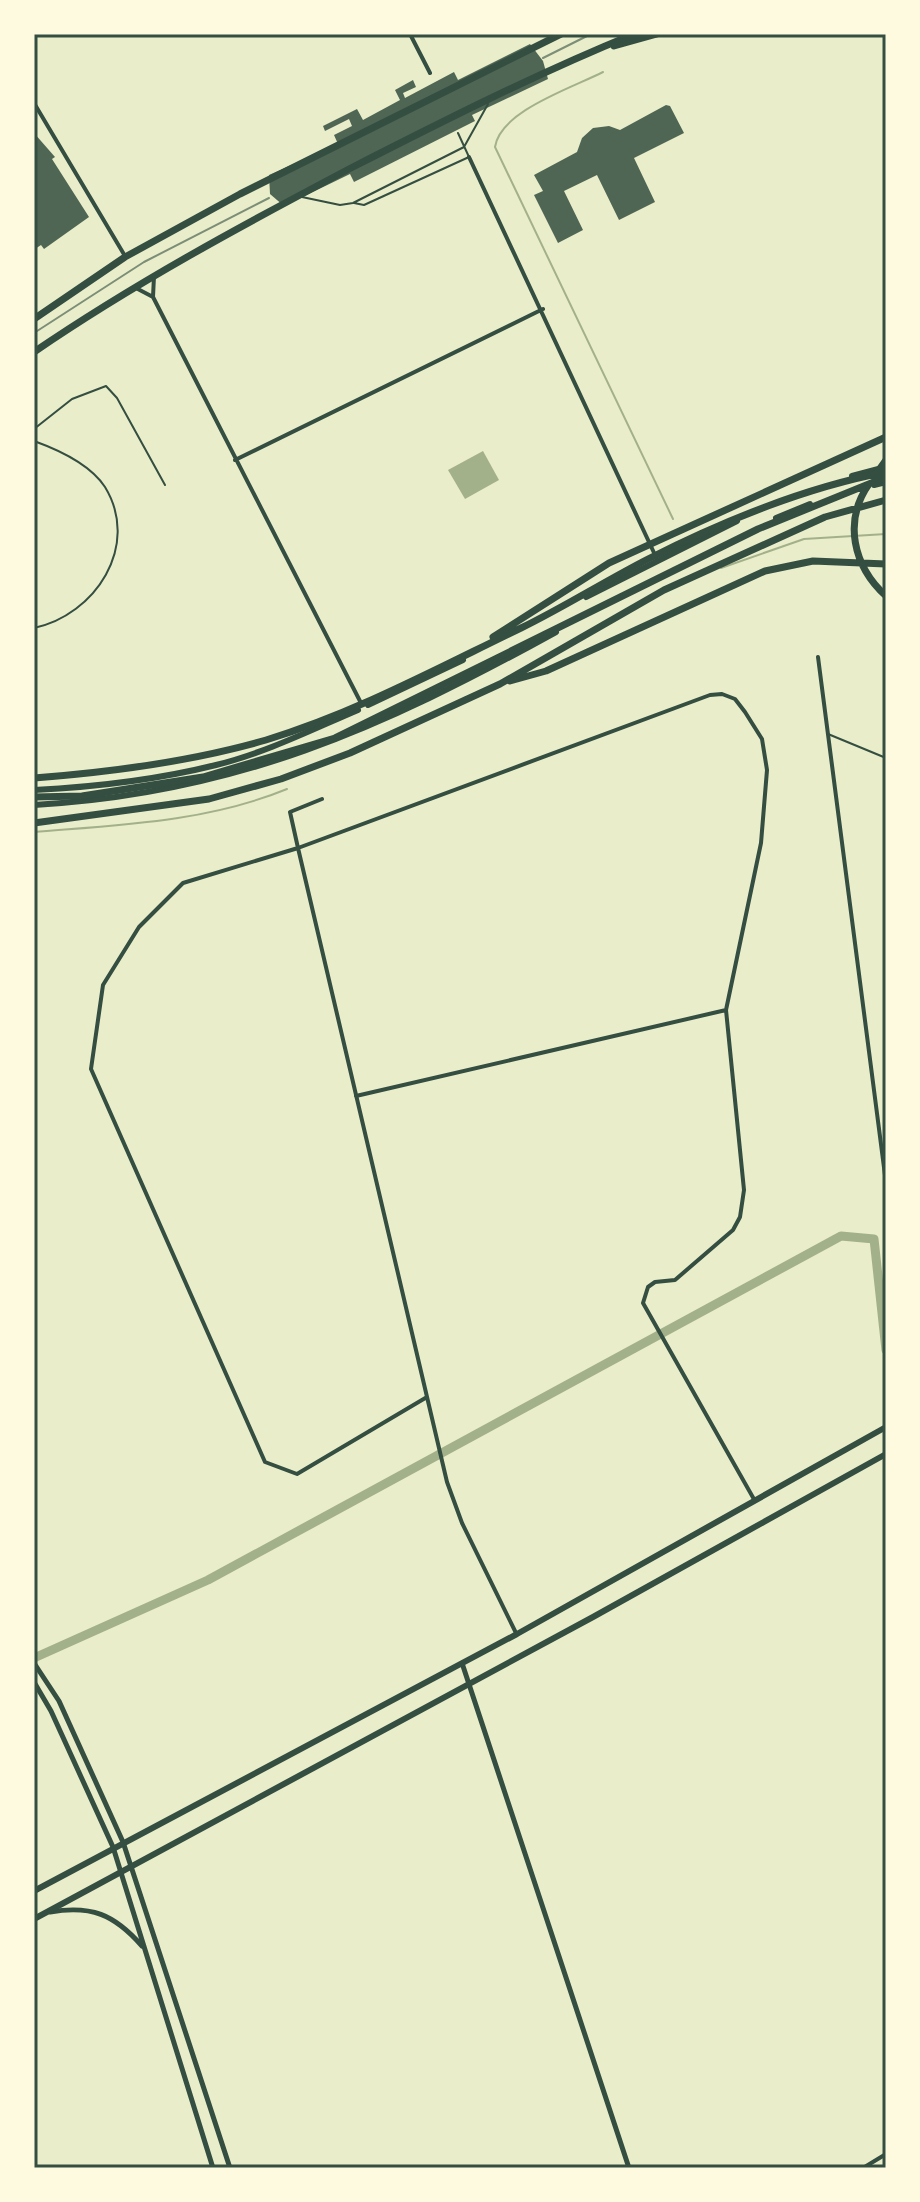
<svg xmlns="http://www.w3.org/2000/svg" width="920" height="2202" font-family="'Space Grotesk',sans-serif">
	<rect width="100%" height="100%" fill="#e9edc9"/>
	<path fill="#a3b18a" d="M483,451L499,480L465,499L448,470Z"/>
	<g fill="none" stroke-linecap="round" stroke-linejoin="round">
		<path stroke="#a3b18a" stroke-width="2" d="M603,72C572,88 500,111 495,147L673,519
			M721,568L804,539L886,534
			M34,832C119,825 207,822 287,789"/>
		<path stroke="#a3b18a" stroke-width="9" d="M34,1658L208,1580L841,1236L874,1239L886,1350"/>
	</g>
	<path fill="#4f6655" d="M530,44L543,61L548,79L472,115L475,121L354,182L350,174L284,206L270,194L269,175L338,144L334,135L352,126L349,119L325,131L323,126L357,109L363,120L400,100L395,90L413,80L416,87L403,93L405,98L454,72L458,80Z
		M666,105L670,106L684,133L634,158L655,202L619,220L597,175L564,191L583,230L558,243L534,195L543,191L534,175L577,152L582,138L593,128L609,126L620,130Z
		M34,133L55,157L52,159L89,217L44,249L41,245L35,249Z"/>
	<g fill="none" stroke-linecap="round" stroke-linejoin="round">
		<path stroke="#344e41" stroke-width="2" d="M302,197L340,205L353,203L464,147L488,104
			M354,203L364,205L469,157L458,133
			M34,429L72,399L106,386L117,398L165,485
			M34,441C59,450 90,464 105,487C141,546 95,615 34,628
			M828,734L886,758"/>
		<path stroke="#344e41" stroke-width="4" d="M410,34L430,73
			M34,103L125,256
			M469,157L656,557
			M154,276L153,297L362,705
			M134,287L153,297
			M235,460L543,309
			M818,657L886,1183
			M322,799L290,812L298,848L447,1482L462,1523L516,1633
			M356,1096L726,1010
			M427,1397L297,1474L265,1462L91,1069L103,985L139,927L183,883L298,848L710,695L722,694L735,699L745,712L762,739L767,770L761,843L726,1010L744,1190L740,1217L733,1230L675,1280L655,1282L648,1287L643,1303L755,1501
			M863,2168L886,2154"/>
		<path stroke="#344e41" stroke-width="5" d="M34,1663L59,1701L123,1842L230,2168
			M462,1663L629,2168
			M34,1682L51,1711L113,1847L213,2168
			M50,1912C91,1905 114,1914 142,1946"/>
		<path stroke="#344e41" stroke-width="6" d="M852,476L886,467
			M874,485L886,482
			M776,518L810,504
			M586,597L737,521
			M368,705L463,660
			M34,790C95,787 156,780 216,765C265,753 311,730 358,710
			M34,805C235,794 382,728 556,632
			M34,1891L517,1634L886,1427
			M34,1919L593,1617L886,1454"/>
		<path stroke="#344e41" stroke-width="7" d="M614,46L657,34
			M34,319L125,257L240,194L561,34
			M34,352C135,283 241,226 349,169C443,121 536,74 634,34"/>
		<path stroke="#344e41" stroke-width="7" d="M876,474L886,460
			M869,484C843,521 853,566 886,596
			M493,637L609,563L886,437
			M510,681L546,671L765,571L813,561L886,564
			M34,778C113,772 190,762 266,740C355,713 438,668 521,628C564,607 605,581 648,559C723,521 803,488 886,472
			M34,797L82,796L203,777L335,738L758,529L886,477
			M34,823L209,799L281,779L350,753L500,684L664,590L825,517L886,500"/>
		<path stroke="#7c8e77" stroke-width="2" d="M543,58L591,34
			M34,333L144,262L269,198"/>
	</g>
	<rect width="920" height="2202" fill="none" stroke="#fefae0" stroke-width="72"/>
	<rect x="36" y="36" width="848" height="2130" fill="none" stroke="#344e41" stroke-width="3"/>
</svg>
